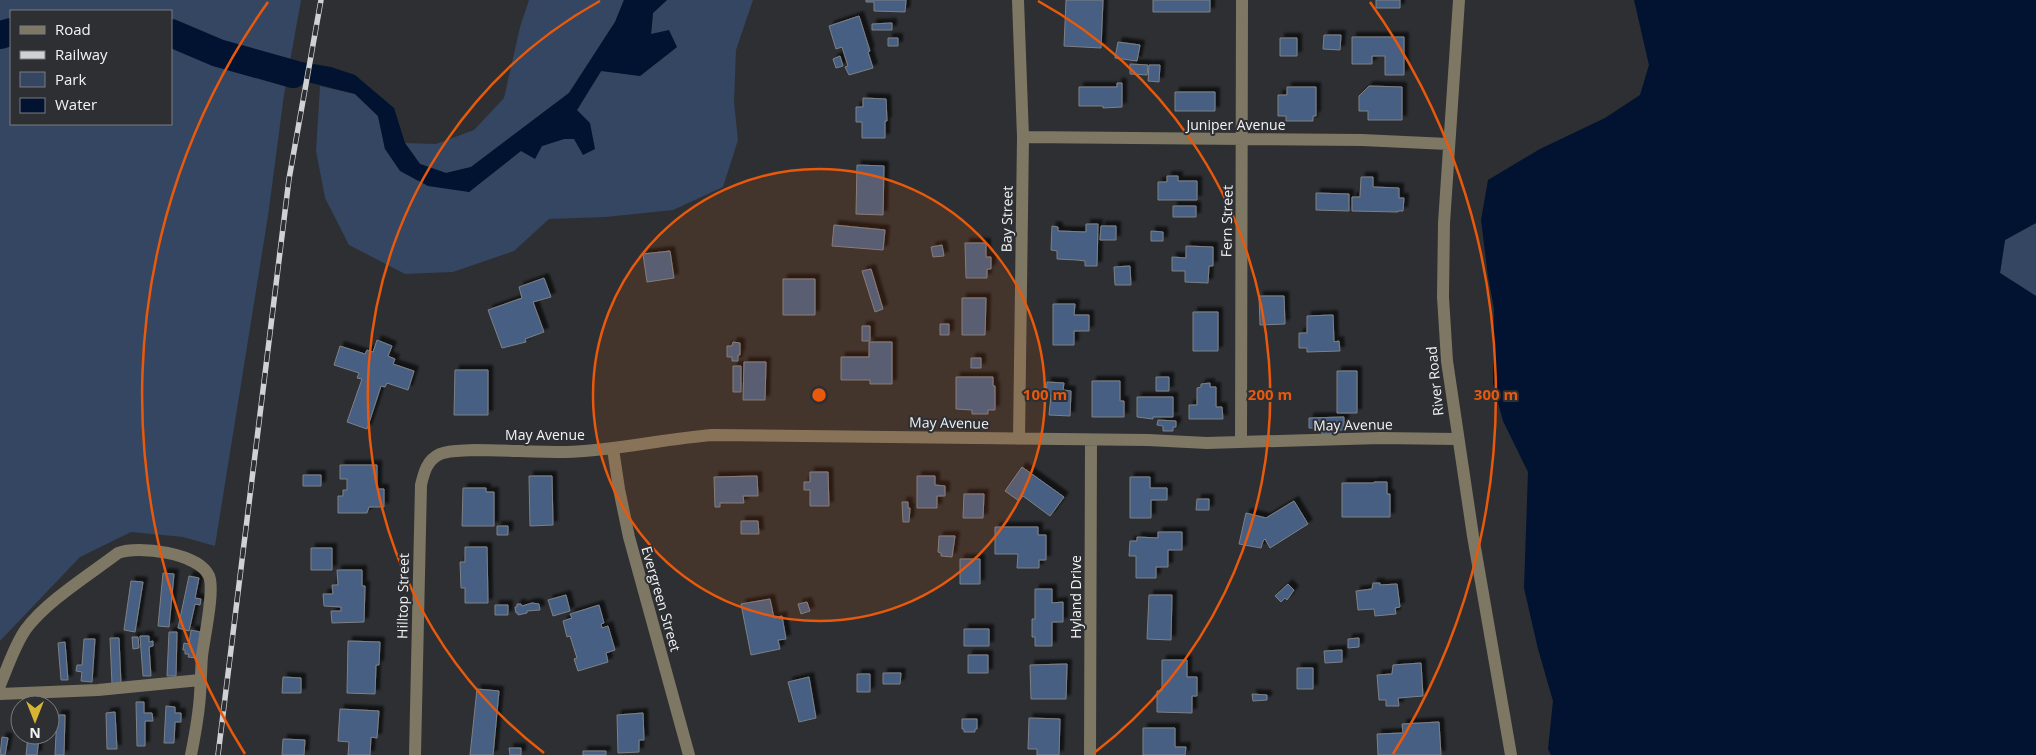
<svg xmlns="http://www.w3.org/2000/svg" width="2036" height="755" font-family="'Open Sans',sans-serif">
	<defs>
		<filter id="shadow"><feDropShadow dx="4.5" dy="-4.5" stdDeviation="1" flood-color="#0009"/></filter>
	</defs>
	<rect width="100%" height="100%" fill="#2d2f32"/>
	<path fill="#344661" fill-rule="evenodd" d="M0,0H301L284,95L268,216L215,546L183,537L131,532L80,557L0,641ZM11,11H171V124H11Z
		M529,0H624L615,22L569,93L471,167L446,173L420,164L405,143L436,144L474,130L504,98L520,27Z
		M667,0H753L736,50L734,102L738,140L723,187L673,210L606,217L549,219L514,251L453,272L405,274L349,245L325,198L316,151L320,86L355,94L378,116L385,149L469,192L521,150L542,146L564,139H574L577,110L602,70L640,76L677,47L651,35L653,13Z
		M2036,223V296L2000,273L2005,240Z"/>
	<path fill="#011331" d="M624,0H667L653,13L651,34L669,30L677,47L640,76L601,71L577,110L590,123L595,149L583,155L574,139H564L542,146L535,159L521,151L469,192L428,186L400,171L385,149L378,116L355,94L276,74L241,57L266,56L331,67L355,75L394,108L405,143L420,164L446,173L471,167L569,93L615,22Z
		M1634,0H2036V223L2005,240L2000,273L2036,296V755H1551L1548,749L1553,701L1538,649L1524,588L1528,472L1503,421L1493,384L1494,309L1488,276L1481,220L1488,180L1540,149L1605,118L1640,95L1649,65Z"/>
	<g fill="none" stroke-linecap="round" stroke-linejoin="round">
		<path stroke="#011331" stroke-width="28" d="M171,33L218,53L293,74
			M0,35L11,32"/>
	</g>
	<path fill="#465e82" stroke="#7e8185" filter="url(#shadow)" d="M866,0H906L905,12L874,11V2H866Z
		M1066,0H1103L1101,48L1064,46Z
		M1153,0H1210V12H1153Z
		M1376,0H1400V8H1376Z
		M859,16L870,51L868,52L873,68L849,75L845,67L848,66L842,47L836,49L829,26Z
		M892,23V30H872V24Z
		M1324,35H1341L1340,50L1323,49Z
		M1352,37H1404V75H1385V56H1372V64H1352Z
		M888,38H898V46H888Z
		M1280,38H1297V56H1280Z
		M1118,42L1140,45L1137,61L1115,58Z
		M840,56L843,66L836,68L833,59Z
		M1130,64L1148,65L1147,75L1130,74Z
		M1149,65H1160L1159,82L1148,81Z
		M1117,83H1122V107L1103,108V106H1079V87H1117Z
		M1369,86L1402,87V120H1368V111H1359V96Z
		M1287,87H1316V116H1313V121H1286V116H1278V95H1287Z
		M1175,92H1215V111H1175Z
		M863,98L886,99L887,121H885V138H862V122H856V107H863Z
		M857,165L884,166L883,215L856,214Z
		M1167,176H1178V181H1197V200H1158V182H1167Z
		M1361,177H1373V187L1399,188V198H1404L1403,211H1398V212L1352,211V197H1360Z
		M1316,193L1349,194V211L1316,210Z
		M1173,206H1196V217H1173Z
		M1086,224H1098L1097,266H1085V261L1077,260L1057,259V251L1051,250L1052,226L1058,227V231L1086,232Z
		M834,225L885,230L883,250L832,246Z
		M1101,226H1116V240H1100Z
		M1151,231L1163,232V241H1151Z
		M965,243H986V257H991V269H987V278H966Z
		M942,245L944,256L933,257L931,247Z
		M1186,246L1213,247V266H1209L1208,283L1185,282V271H1172V257L1186,258Z
		M670,251L674,278L647,282L643,254Z
		M1130,266L1131,285H1115L1114,267Z
		M871,269L883,309L875,312L862,271Z
		M544,278L551,297L533,302L544,332L525,339L526,342L502,348L488,310L522,298L519,287Z
		M783,279H815V315H783Z
		M1259,296H1284L1285,324L1260,325Z
		M962,298H986L985,335H962Z
		M1053,304H1075L1074,315H1089V331H1074V345H1053Z
		M1193,312H1218V351H1193Z
		M1333,315L1334,342L1339,341L1340,351L1307,352V348H1299V333H1307V316Z
		M940,324H949V335H940Z
		M862,326H870V341H862Z
		M377,340L392,346L388,356L395,359L393,364L414,371L408,390L387,383L385,387L381,386L367,429L347,422L362,379L357,378L359,373L334,365L340,346L365,354L367,350L373,352Z
		M733,342L740,343V355H738V361H732V357H727V346H732Z
		M869,342H892V384H870V380H841V357H869Z
		M971,358H981V368H971Z
		M744,362H766L765,400H743Z
		M733,366H741V392H733Z
		M455,370H488V415H454Z
		M1337,371H1357V413H1337Z
		M956,377H993V386H995V410H988V414H972V410L956,409Z
		M1156,377H1169V391H1156Z
		M1092,381H1120V401H1124V417H1092Z
		M1047,382L1064,383L1063,390L1071,391L1070,416L1049,415L1051,395H1046Z
		M1210,383V387H1216V407H1222L1223,419H1189V405H1197V388L1201,387V384Z
		M1137,397H1173V417H1153V419L1137,417Z
		M1344,417V430H1333V437H1322V428H1309V418Z
		M1158,420L1176,421V427H1173V431H1163V426L1157,425Z
		M340,465H377V489H384V507H369L367,513H338V496H343V490H347V479H340Z
		M1022,467L1064,497L1050,516L1023,496L1019,501L1005,491Z
		M810,472H828L829,506H810V490H804V482H810Z
		M303,475H321V486H303Z
		M529,476H552L553,525L530,526Z
		M757,476L758,496H743L744,503H720V507H715L714,477Z
		M917,476H935V485L945,486V496H937V508H917Z
		M1130,477H1150V488H1167V500H1151V518H1130Z
		M1374,482H1387V494H1390V517H1342V483H1374Z
		M463,488H486V492H494V526H462Z
		M964,494H984L983,518H963Z
		M1197,499H1209V510H1196Z
		M1294,501L1308,524L1270,548L1265,539L1263,541L1261,548L1239,544L1246,513L1266,518Z
		M902,502H908V508H910L909,522H903Z
		M741,521H758L759,534H741Z
		M497,526H508V535H497Z
		M995,527H1038V535H1046V560H1039V568H1017L1018,554H995Z
		M1158,532H1182V550H1168V567H1156V578H1136V556H1129L1130,541H1137V537L1158,538Z
		M939,536H955L952,557L941,556V553L938,552Z
		M465,547H487L488,603H465V588H461L460,562H465Z
		M311,548H332V570H311Z
		M960,559H980V584H960Z
		M337,570H362V586H365L364,622L332,623L331,611H341V607L324,606L323,594H333L332,585H338Z
		M163,573L174,574L169,627L158,626Z
		M189,576L199,578L195,598L201,599L200,605L195,604L189,631L178,628Z
		M131,581L143,582L135,632L124,630Z
		M1373,583H1380V585L1397,584L1400,607L1395,608L1396,614L1375,616L1374,609L1358,610L1356,591L1372,589Z
		M1288,584L1294,590L1287,600L1285,598L1281,602L1275,596Z
		M1035,589H1052V603L1063,602V622H1052V646H1035V637H1032V619H1035Z
		M566,595L570,611L553,616L548,600Z
		M1149,595H1172L1171,640L1147,639Z
		M770,599L774,618L782,616L786,639L778,640L780,649L751,655L741,604Z
		M807,602L810,611L801,614L798,604Z
		M532,603L539,604L540,610L527,611V613L518,615V613H516L515,607H517V604H521L522,606Z
		M495,605H508V615H495Z
		M599,605L604,623L601,624L602,628L608,626L615,650L606,653L608,662L578,671L574,659L577,658L570,636L567,637L563,621L572,618L570,614Z
		M964,629H989V646H964Z
		M191,630L200,632L197,658L188,657L189,654H185V650H183L184,643L189,644Z
		M169,632H177L176,676H167Z
		M140,636H149V642L153,641V646L149,647L151,676H143Z
		M132,637H138L139,648L133,649Z
		M110,638H119L121,684H112Z
		M1359,638V647L1348,648V639Z
		M84,639H95L92,682L81,681L82,672L76,671L77,665H82Z
		M348,641L380,642L379,665H376L375,694L347,693Z
		M65,642L68,680H61L58,643Z
		M1342,650V662L1325,663L1324,651Z
		M968,655H988V673H968Z
		M1162,660H1187V677H1197V696H1192V713L1157,712V691H1162Z
		M1421,663L1423,696L1398,698L1399,706H1386V700H1379L1377,675L1392,674L1393,665Z
		M1067,664L1066,699H1031L1030,665Z
		M1297,668H1313V689H1297Z
		M883,673H901L900,684H883Z
		M857,674H870V692H857Z
		M283,677L301,678V693H282Z
		M809,677L816,718L799,722L788,682Z
		M477,689L499,691L493,755H470Z
		M1252,694L1267,695V700L1253,701Z
		M136,702H144V713H152L153,721H145V746H137Z
		M166,706L175,707V713H181V722H175L174,743H164Z
		M340,709L379,711L377,738L371,737L370,755H348L349,742L338,741Z
		M115,712L117,749H107L106,713Z
		M643,713L644,740H639V752L618,753L617,715Z
		M57,715H65L64,755H55Z
		M1029,718L1060,719L1059,755H1037V749H1028Z
		M962,719H977V729H975V732H964V729H962Z
		M1439,722L1441,755H1378L1377,734L1403,733L1402,724Z
		M1143,728H1175V747H1186L1185,755H1143Z
		M28,735L43,736L42,739L39,738L37,755H26Z
		M2,737L8,738L5,755H0Z
		M283,739L305,740L304,755H282Z
		M509,748H521V755H510Z
		M583,751H606V755H583Z"/>
	<g fill="none" stroke-linecap="round" stroke-linejoin="round">
		<path stroke="#7d7764" stroke-width="12" d="M1018,0L1023,137L1019,439
			M1459,0L1444,223L1443,297L1447,361L1473,536L1511,755
			M1023,137L1362,140L1448,144
			M1241,442L1242,0
			M613,449L619,489L629,537L689,755
			M0,685C8,667 14,646 26,629C47,601 89,575 118,553C138,545 199,553 209,576C215,590 204,639 202,656C201,669 201,682 200,694C199,714 195,735 191,755
			M0,694L98,690L200,680
			M415,755L421,485C424,472 427,460 440,454C450,450 462,451 474,450C504,450 534,452 565,452C614,451 662,439 712,435L1148,440L1207,443L1380,438L1457,439
			M1090,755L1091,440"/>
		<defs>
			<path id="rail" d="M218,755L289,179L321,0"/>
		</defs>
		<use href="#rail" stroke="#cfd1d3" stroke-width="5.5"/>
		<use href="#rail" stroke="#2d2f32" stroke-width="4" stroke-dasharray="11" stroke-linecap="butt"/>
	</g>
	<circle cx="819" cy="395" r="226" fill="#e8590c" fill-opacity=".12"/>
	<g fill="none" stroke="#e8590c" stroke-width="2.5">
		<circle cx="819" cy="395" r="226"/>
		<path d="M544 753A451 451 0 0 1 600 1M1038 1A451 451 0 0 1 1094 753"/>
		<path d="M245 754A677 677 0 0 1 268 2M1370 2A677 677 0 0 1 1393 754"/>
	</g>
	<g text-anchor="middle" stroke-width="4" stroke-linejoin="round" paint-order="stroke">
		<g font-size="14" fill="#f1f3f5" stroke="#2d2f32">
			<text x="1236" y="130">Juniper Avenue</text>
			<text transform="translate(1007 219) rotate(-89)" y="5">Bay Street</text>
			<text transform="translate(1227 221) rotate(-89)" y="5">Fern Street</text>
			<text transform="translate(1435 381) rotate(-96)" y="5">River Road</text>
			<text transform="translate(949 423) rotate(1)" y="5">May Avenue</text>
			<text transform="translate(1353 425) rotate(-1)" y="5">May Avenue</text>
			<text x="545" y="440">May Avenue</text>
			<text transform="translate(403 596) rotate(-89)" y="5">Hilltop Street</text>
			<text transform="translate(1076 597) rotate(-90)" y="5">Hyland Drive</text>
			<text transform="translate(661 599) rotate(74)" y="5">Evergreen Street</text>
		</g>
	</g>
	<circle cx="819" cy="395" r="8" fill="#e8590c" stroke="#2d2f32" stroke-width="2.5"/>
	<g font-size="15" text-anchor="middle" font-weight="bold" fill="#e8590c" stroke="#2d2f32" stroke-width="4" stroke-linejoin="round" paint-order="stroke">
		<text x="1045" y="400">100 m</text>
		<text x="1270" y="400">200 m</text>
		<text x="1496" y="400">300 m</text>
	</g>
	<rect x="10" y="10" width="162" height="115" fill="#2d2f32" stroke="#7b7d80"/>
	<rect x="20" y="26" width="25" height="8" fill="#7d7764" stroke="#7b7d80"/>
	<text x="55" y="35" font-size="15" fill="#f1f3f5">Road</text>
	<rect x="20" y="51" width="25" height="8" fill="#cfd1d3" stroke="#7b7d80"/>
	<text x="55" y="60" font-size="15" fill="#f1f3f5">Railway</text>
	<rect x="20" y="72" width="25" height="15" fill="#344661" stroke="#7b7d80"/>
	<text x="55" y="85" font-size="15" fill="#f1f3f5">Park</text>
	<rect x="20" y="98" width="25" height="15" fill="#011331" stroke="#7b7d80"/>
	<text x="55" y="110" font-size="15" fill="#f1f3f5">Water</text>
	<g transform="translate(35 720) rotate(180)"><circle r="24" fill="#2d2f32" stroke="#7b7d80"/>
	<path d="M0-4L9 19L0 12L-9 19Z" fill="#d7b434"/>
	<text y="-8" font-size="14" font-weight="bold" text-anchor="middle" fill="#f1f3f5">N</text>
	</g>
</svg>
